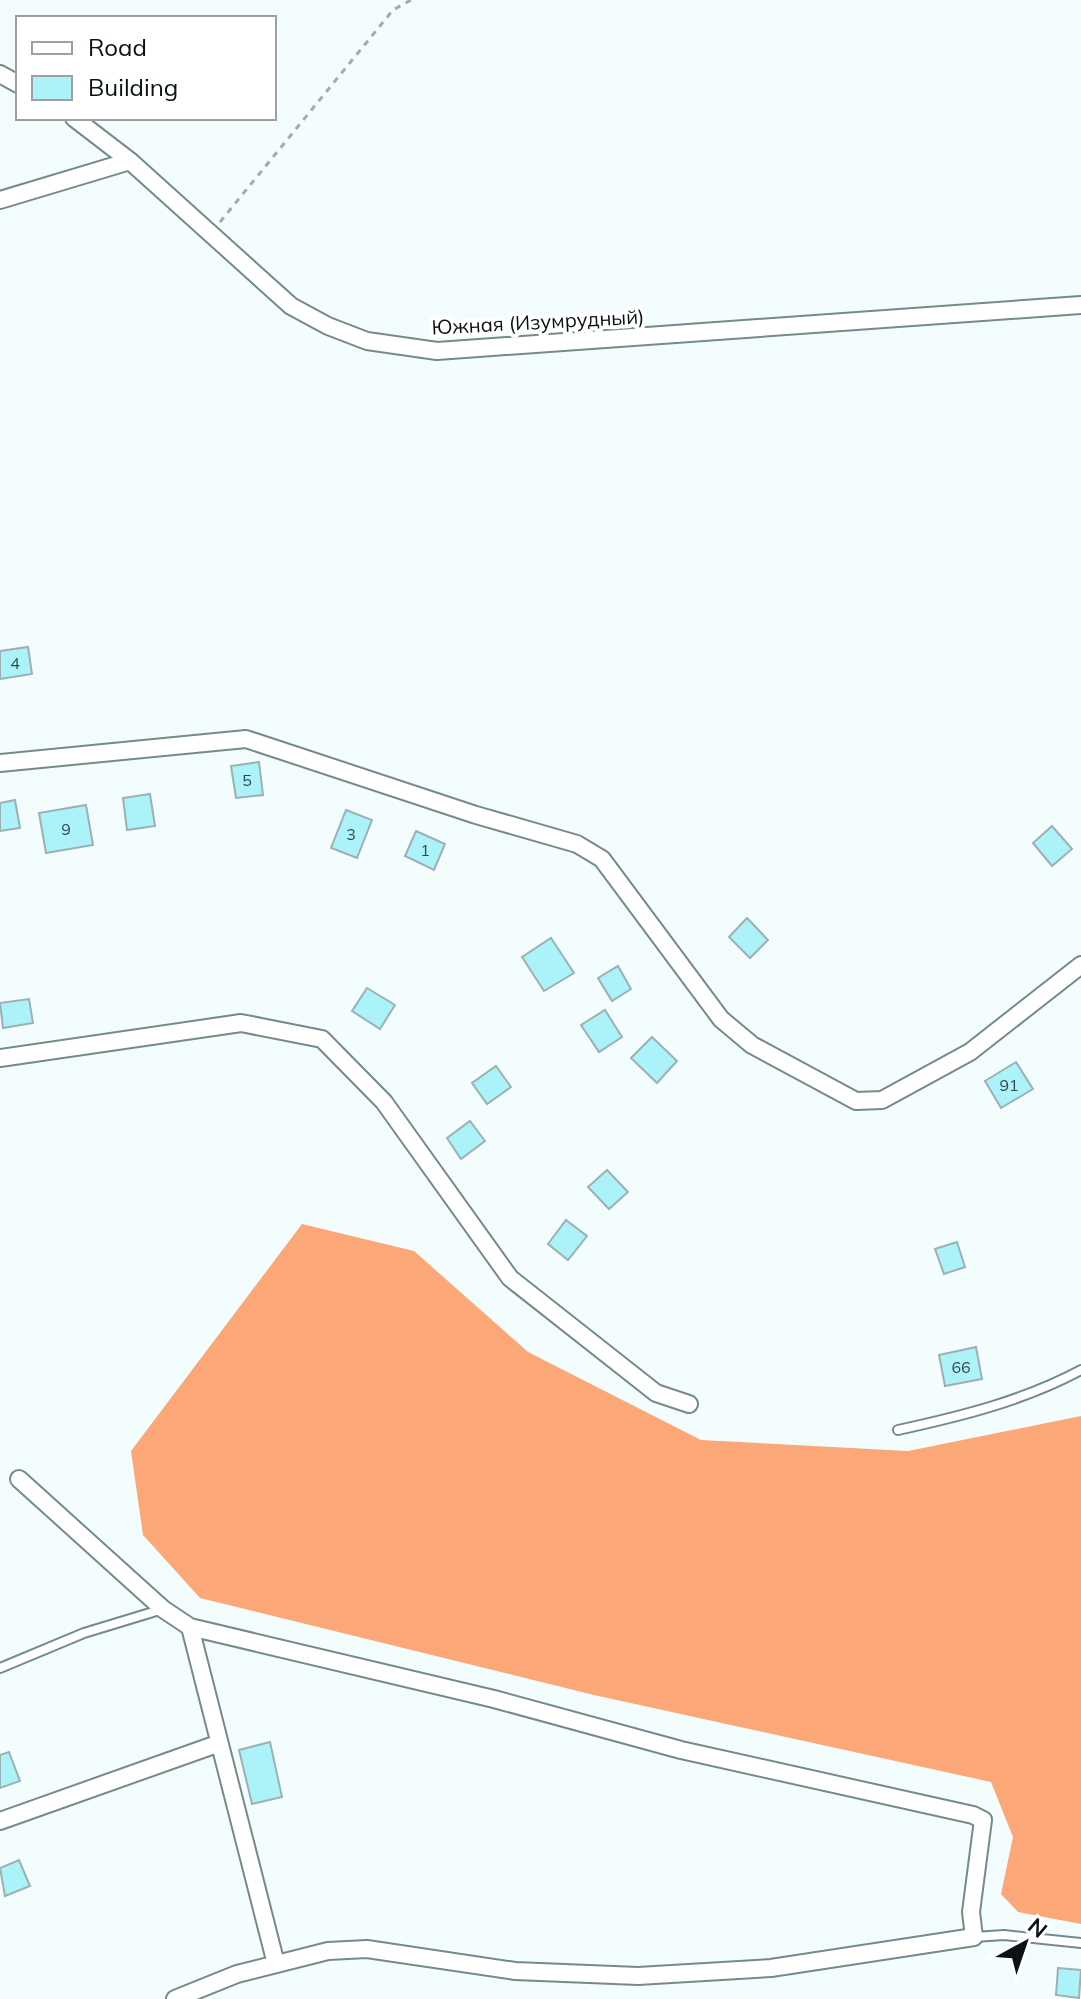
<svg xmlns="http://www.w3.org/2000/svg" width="1081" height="1999" font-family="Mulish,sans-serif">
	<rect width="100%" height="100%" fill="#f4fdfe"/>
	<path fill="#fba778" d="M302,1224L414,1251L528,1352L701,1440L908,1451L1081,1416V1924L1018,1912L1001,1894L1013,1837L991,1782L594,1695L200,1598L143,1535L131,1451Z"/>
	<path fill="#abf2f9" stroke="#9bb1b4" stroke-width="2" d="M28,647L32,674L0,679V651Z
		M259,762L263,795L236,798L231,766Z
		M150,794L155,826L127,830L123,798Z
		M15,800L20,828L0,831V803Z
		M86,805L93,845L46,853L39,813Z
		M346,810L372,820L357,858L331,848Z
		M1052,826L1072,849L1052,866L1033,843Z
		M416,831L445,844L434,870L405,856Z
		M747,918L768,940L750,958L729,937Z
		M551,938L574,973L544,991L522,957Z
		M618,966L631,989L612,1001L598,978Z
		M367,988L395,1005L380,1029L352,1011Z
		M29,999L33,1023L3,1028L0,1003Z
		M605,1010L622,1037L599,1052L581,1025Z
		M652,1037L677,1061L657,1083L631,1058Z
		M1016,1062L1033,1089L1001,1108L985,1081Z
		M496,1066L511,1087L487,1104L472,1083Z
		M470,1121L485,1141L461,1159L447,1138Z
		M607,1170L628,1192L609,1209L588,1187Z
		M566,1220L587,1236L568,1260L548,1244Z
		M957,1242L965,1267L944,1274L935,1249Z
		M976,1347L982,1379L945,1386L939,1355Z
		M270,1742L282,1797L252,1804L239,1750Z
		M9,1752L20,1781L0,1788V1755Z
		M19,1860L30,1886L5,1896L0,1868Z
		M1058,1968L1081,1970L1079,1998L1056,1995Z"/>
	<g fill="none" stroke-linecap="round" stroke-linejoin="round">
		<defs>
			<path id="lane" d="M898,1430C962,1416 1023,1401 1081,1370
				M0,1668L84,1633L163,1609
				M974,1937L1004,1935L1081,1943"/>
			<path id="street" d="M0,74L18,84
				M74,118L130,161L291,306L328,326L367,341L437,351L1081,305
				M0,200L130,161
				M0,763L246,739L476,815L577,844L602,859L721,1019L752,1045L856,1101L882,1100L970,1052L1081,965
				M0,1058L241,1023L322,1039L384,1102L510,1278L656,1393L689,1404
				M19,1479L163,1609L190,1627L494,1699L681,1750L973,1815L983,1820L971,1912L974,1937L771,1968L638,1976L515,1971L367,1949L328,1951L237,1974L175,1999
				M190,1627L276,1964
				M0,1821L217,1744"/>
		</defs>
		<use href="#lane" stroke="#758a8c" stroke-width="12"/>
		<use href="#street" stroke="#758a8c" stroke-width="20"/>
		<path stroke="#a3abac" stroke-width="3" stroke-dasharray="6 6" stroke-linecap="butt" d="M220,222L393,10L411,0"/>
		<use href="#lane" stroke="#fff" stroke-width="8"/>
		<use href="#street" stroke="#fff" stroke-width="16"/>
	</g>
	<g text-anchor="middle" stroke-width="8" stroke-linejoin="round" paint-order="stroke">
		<g font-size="16" fill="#324a4c">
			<text x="15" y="669">4</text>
			<text x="247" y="786">5</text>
			<text x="66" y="835">9</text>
			<text x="351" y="840">3</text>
			<text x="425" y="856">1</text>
			<text x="1009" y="1091">91</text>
			<text x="961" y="1373">66</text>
		</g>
		<g font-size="20" fill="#0a1213" stroke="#fff">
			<text transform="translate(538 322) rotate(-3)" y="7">Южная (Изумрудный)</text>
		</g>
	</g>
	<rect x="16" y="16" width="260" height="104" fill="#ffffff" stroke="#9da0a1" stroke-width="2"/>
	<rect x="32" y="42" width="40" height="12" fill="#ffffff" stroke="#9da0a1" stroke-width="2"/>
	<text x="88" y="56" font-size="24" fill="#0a1213">Road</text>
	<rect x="32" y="76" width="40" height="24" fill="#abf2f9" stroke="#9da0a1" stroke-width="2"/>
	<text x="88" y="96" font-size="24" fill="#0a1213">Building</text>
	<g transform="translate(1025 1943) rotate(40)" stroke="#ffffff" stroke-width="6" paint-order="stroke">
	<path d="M0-6L14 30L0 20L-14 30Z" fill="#0a1213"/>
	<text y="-12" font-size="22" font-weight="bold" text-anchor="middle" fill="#0a1213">N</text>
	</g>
</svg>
